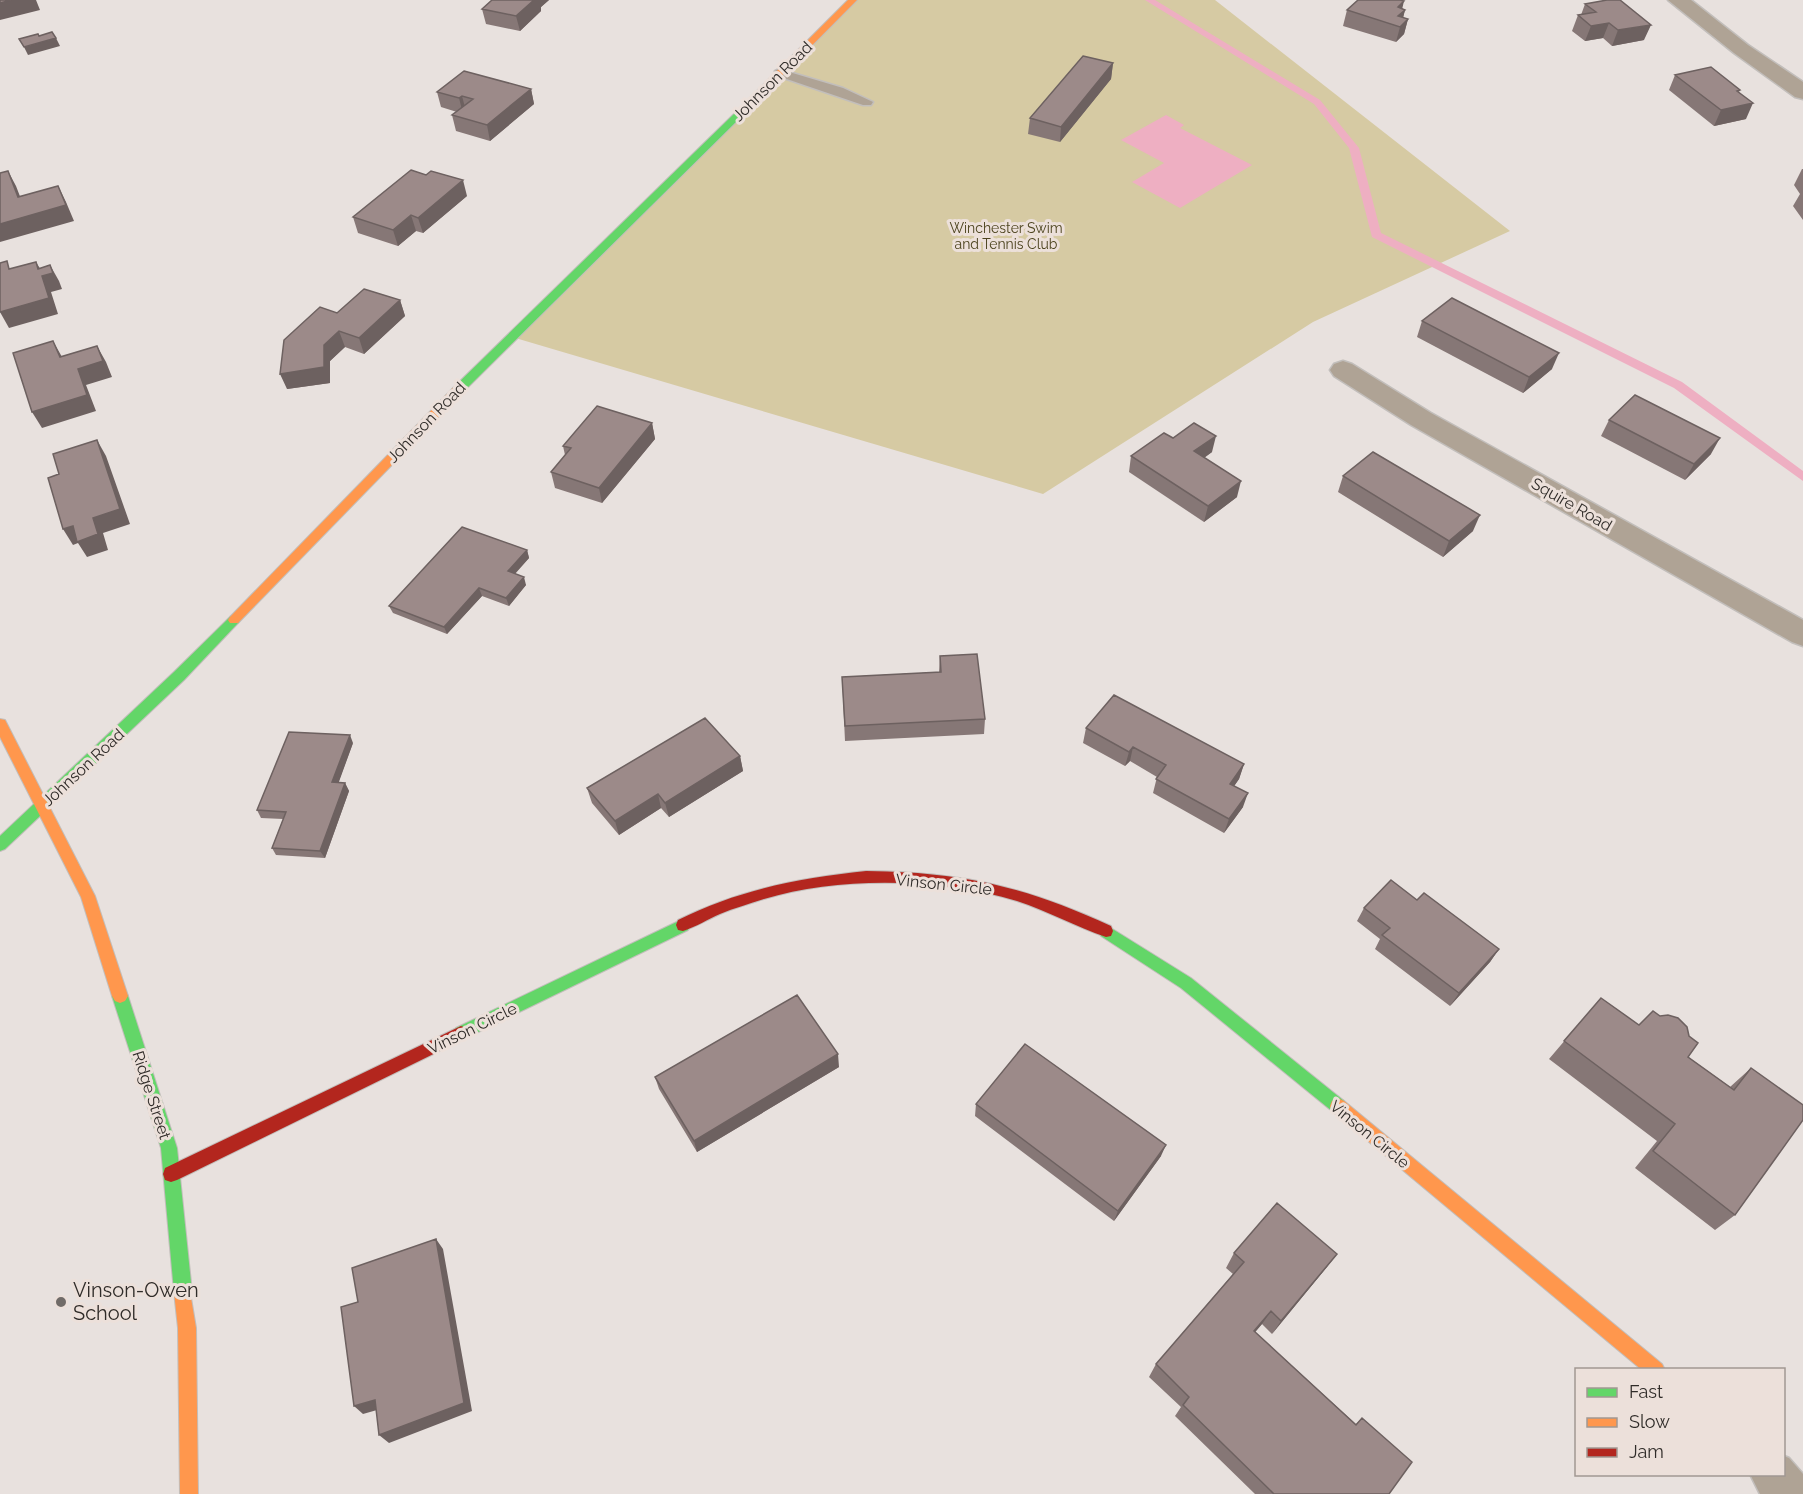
<svg xmlns="http://www.w3.org/2000/svg" width="1803" height="1494" font-family="Raleway,sans-serif">
	<rect width="100%" height="100%" fill="#e8e1de"/>
	<path fill="#d6caa3" d="M853,0H1215L1510,231L1313,322L1043,494L512,337Z"/>
	<path fill="#eeafc2" d="M1166,115L1184,125L1180,128L1252,165L1180,208L1132,182L1164,163L1121,140Z"/>
	<g fill="none" stroke-linecap="round" stroke-linejoin="round">
		<path fill="#eeafc2" fill-rule="evenodd" d="M1145,0H1155L1320,100L1359,148L1381,233L1682,382L1803,471V481L1674,388L1372,237L1349,148L1314,104Z"/>
		<defs>
			<path id="lane" d="M779,69L843,88L873,102L871,105H863L775,75V71Z"/>
			<path id="street" d="M1668,0H1691L1748,45L1803,82V99L1795,97L1734,53Z
				M1343,361L1352,364L1431,413L1803,620V646L1792,642L1411,425L1334,376L1330,370L1334,364Z
				M1784,1456L1789,1458L1803,1474V1494H1760L1750,1474H1784Z"/>
			<path id="fast" d="M736,112L744,114L462,393H454V387Z
				M234,615L240,620L238,623L184,680L5,849L0,851V836L174,672L230,617Z
				M683,919L688,920L690,925L688,930L466,1038L461,1040L456,1038L453,1033L456,1028Z
				M1106,925L1191,978L1344,1101L1346,1106L1344,1111L1338,1114L1332,1111L1181,988L1101,936L1099,931L1101,926Z
				M120,989L125,991L128,996L177,1148L192,1292L189,1298L183,1301L177,1298L174,1292L161,1148L112,996L115,991Z"/>
			<path id="slow" d="M848,0H857L742,116H736V112Z
				M458,386L463,390L462,393L238,623H230L228,620L230,617L454,387Z
				M0,719L5,720L95,896L128,996L125,1001L120,1003L115,1001L112,996L81,897L0,737Z
				M1338,1098L1344,1101L1662,1364L1665,1370H1642L1332,1111L1330,1106L1332,1101Z
				M183,1283L189,1286L196,1328L198,1494H180L178,1328L174,1292L177,1286Z"/>
			<path id="jam" d="M866,871C961,872 1024,886 1111,926L1113,931L1111,936L1106,937C1076,927 1048,911 1017,901C941,878 840,876 764,899C749,904 734,908 720,914C708,919 696,927 683,931L678,930L676,925L678,920C738,890 799,878 866,871Z
				M461,1026L466,1028L469,1033L466,1038L177,1180L171,1182L165,1180L163,1174L165,1168Z"/>
		</defs>
		<use href="#lane" stroke="#c2bebb" stroke-width="3"/>
		<use href="#street" stroke="#c2bebb" stroke-width="3"/>
		<use href="#fast" stroke="#c2bebb" stroke-width="2"/>
		<use href="#slow" stroke="#c2bebb" stroke-width="2"/>
		<use href="#jam" stroke="#c2bebb" stroke-width="2"/>
		<use href="#lane" fill="#afa395" fill-rule="evenodd"/>
		<use href="#street" fill="#afa395" fill-rule="evenodd"/>
		<use href="#fast" fill="#63d668" fill-rule="evenodd"/>
		<use href="#slow" fill="#ff974d" fill-rule="evenodd"/>
		<use href="#jam" fill="#b3261e" fill-rule="evenodd"/>
	</g>
	<path fill="#867776" d="M491,0H549L541,7V11L520,31L486,24L482,9L491,1Z
		M1585,4L1644,40L1612,46L1603,38L1585,41L1572,31L1578,15H1581Z
		M1402,9L1405,10L1403,18L1408,19L1404,34L1396,42L1343,26L1347,10Z
		M1113,63L1111,79L1060,142L1028,134L1030,118Z
		M1675,75L1740,90L1739,92L1746,119L1714,126L1669,90Z
		M531,89L534,104L490,141L456,131L452,115L457,112L441,107L437,92Z
		M1802,169H1803V220L1793,206L1800,194L1794,185Z
		M467,196L423,233L416,231L398,246L358,233L353,217Z
		M400,300L405,316L364,354L345,347L330,361V383L287,389L337,313Z
		M1422,321L1552,369L1523,393L1417,337Z
		M1609,420L1711,454L1685,480L1601,436Z
		M652,423L655,439L602,503L555,488L551,472L565,455L563,446Z
		M1173,438L1212,452L1204,458L1237,497L1204,522L1129,472L1131,456Z
		M1343,476L1473,531L1443,557L1338,492Z
		M527,550L529,558L515,574L526,585L509,606L482,596L447,634L393,613L389,606Z
		M940,656L985,719L984,734L845,741L842,677L939,672Z
		M1086,728L1244,764L1239,779L1234,786L1243,807L1224,833L1153,793L1157,777L1130,761L1125,766L1083,743Z
		M353,743L338,783H345L349,791L325,858L276,855L272,848L283,819L261,818L257,810Z
		M740,756L743,771L669,817L661,808L619,835L592,803L587,788Z
		M1417,900L1499,949L1490,962L1450,1006L1375,949L1380,939L1357,921L1364,908Z
		M1601,998L1639,1025L1688,1057L1730,1087L1751,1068L1735,1215L1715,1230L1635,1168L1657,1141L1549,1059Z
		M839,1067L697,1152L659,1089L655,1077Z
		M976,1104L1161,1156L1114,1221L975,1116Z
		M1234,1253L1337,1254L1326,1268L1272,1334L1262,1324L1255,1332L1356,1424L1362,1418L1389,1494H1255L1175,1416L1181,1407L1149,1377L1156,1364L1233,1274L1226,1268Z"/>
	<path fill="#6d6160" d="M11,0H36L40,10L0,20V3Z
		M534,0H549L541,7V11L520,31L516,16Z
		M1404,1L1401,14L1405,10L1401,25L1399,27L1398,7Z
		M1408,19L1404,34L1396,42L1400,27Z
		M1609,23L1603,38L1585,41L1591,26Z
		M1651,25L1644,40L1612,46L1618,30Z
		M56,38L60,46L28,55L24,47Z
		M1113,63L1111,79L1060,142L1061,127Z
		M531,89L534,104L490,141L487,125Z
		M462,96L466,111L463,114L459,98Z
		M1753,103L1746,119L1714,126L1721,110Z
		M8,171L16,186L26,212L18,197Z
		M463,180L467,196L423,233L418,218Z
		M58,186L66,202L74,221L0,242V224Z
		M411,215L416,231L398,246L393,230Z
		M36,262L44,275L50,265L59,281L62,289L51,292L58,314L9,328L0,312L38,269Z
		M400,300L405,316L364,354L359,338Z
		M339,331L345,347L330,361V383L287,389L280,374L324,345Z
		M53,341L62,357H60Z
		M97,346L106,362L112,377L86,385L96,411L42,428L32,412L78,369Z
		M1559,353L1552,369L1523,393L1529,377Z
		M652,423L655,439L602,503L599,488Z
		M1216,436L1212,452L1191,467L1194,451Z
		M1720,438L1711,454L1685,480L1694,464Z
		M97,440L106,456L130,524L103,533L108,550L87,557L78,543L73,545L63,529L93,518Z
		M1241,481L1237,497L1204,522L1208,506Z
		M1480,515L1473,531L1443,557L1449,541Z
		M527,550L529,558L510,579L508,571Z
		M524,577L526,585L509,606L506,598Z
		M479,588L482,596L447,634L444,627Z
		M350,735L353,743L336,790L332,782Z
		M1133,747L1130,761L1125,766L1129,752Z
		M740,756L743,771L669,817L665,803Z
		M1244,764L1239,779L1226,798L1230,784Z
		M345,783L349,791L325,858L320,851Z
		M1248,793L1243,807L1224,833L1229,819Z
		M658,794L661,808L619,835L615,821Z
		M1499,949L1490,962L1450,1006L1459,993Z
		M838,1054L839,1067L697,1152L694,1141Z
		M1166,1145L1161,1156L1114,1221L1118,1211Z
		M436,1239L443,1249L472,1411L389,1443L379,1435Z
		M1337,1254L1326,1268L1272,1334L1281,1321Z
		M1271,1311L1262,1324L1245,1344L1254,1331Z
		M375,1400L384,1408L363,1414L354,1406Z"/>
	<path fill="#9c8a89" stroke="#6d6160" stroke-width="1.5" d="M0,0H11L0,3Z
		M492,0H534L516,16L482,9Z
		M1358,0H1400L1404,1L1398,7L1405,10L1398,16L1408,19L1400,27L1347,10Z
		M1607,0H1620L1651,25L1618,30L1609,23L1591,26L1578,15L1596,12L1585,4Z
		M52,32L56,38L24,47L19,39L38,34L39,36Z
		M1083,56L1113,63L1061,127L1030,118Z
		M1711,67L1740,90L1737,91L1753,103L1721,110L1675,75Z
		M464,71L531,89L487,125L452,115L473,99L462,96L459,98L437,92Z
		M411,170L426,175L431,171L463,180L418,218L411,215L393,230L353,217Z
		M8,171L18,197L58,186L66,205L0,224V173Z
		M7,261L9,269L36,262L38,269L50,265L53,273L42,276L49,298L0,312V263Z
		M364,289L400,300L359,338L339,331L324,345V367L280,374L284,340L320,307L337,313Z
		M1452,298L1559,353L1529,377L1422,321Z
		M53,341L60,357L97,346L103,361L78,369L87,395L32,412L13,353Z
		M1635,395L1720,438L1694,464L1609,420Z
		M597,406L652,423L599,488L551,472L571,448L563,446Z
		M1194,423L1216,436L1194,451L1241,481L1208,506L1131,456L1164,433L1173,438Z
		M97,440L120,509L93,518L98,534L77,542L73,526L63,529L48,478L59,474L53,454Z
		M1373,452L1480,515L1449,541L1343,476Z
		M462,527L527,550L508,571L524,577L506,598L479,588L444,627L389,606Z
		M977,654L985,719L845,726L842,677L941,672L940,656Z
		M1114,695L1244,764L1230,784L1248,793L1229,819L1156,779L1166,765L1133,747L1129,752L1086,728Z
		M705,718L740,756L665,803L658,794L615,821L587,788Z
		M289,732L350,735L332,782L345,783L320,851L272,848L286,812L257,810Z
		M1391,880L1417,900L1424,893L1499,949L1459,993L1382,935L1390,928L1364,908Z
		M797,995L838,1054L694,1141L655,1077Z
		M1601,998L1639,1025L1653,1011L1660,1016L1668,1015L1678,1018L1687,1027L1689,1036L1698,1043L1688,1057L1734,1090L1751,1068L1803,1105V1120L1735,1215L1653,1151L1675,1124L1564,1041Z
		M1025,1044L1166,1145L1118,1211L976,1104Z
		M1277,1203L1337,1254L1281,1321L1271,1311L1254,1331L1356,1425L1362,1418L1412,1462L1389,1494H1274L1183,1405L1189,1397L1156,1364L1244,1262L1234,1253Z
		M436,1239L464,1403L379,1435L375,1400L354,1406L341,1307L358,1302L352,1268Z"/>
	<circle fill="#706b68" stroke="#ece0da" stroke-width="2" cx="61" cy="1302" r="6"/>
	<g text-anchor="middle" stroke-width="6" stroke-linejoin="round" paint-order="stroke">
		<g font-size="14" fill="#4d441f" stroke="#ece0da">
			<text x="1006" y="233">Winchester Swim<tspan x="1006" dy="16">and Tennis Club</tspan></text>
		</g>
		<g font-size="16" fill="#302c29" stroke="#ece0da">
			<text transform="translate(772 81) rotate(-45)" y="6">Johnson Road</text>
			<text transform="translate(426 422) rotate(-46)" y="6">Johnson Road</text>
			<text transform="translate(1572 504) rotate(30)" y="6">Squire Road</text>
			<text transform="translate(83 767) rotate(-43)" y="6">Johnson Road</text>
			<text transform="translate(944 884) rotate(6)" y="6">Vinson Circle</text>
			<text transform="translate(472 1028) rotate(-26)" y="6">Vinson Circle</text>
			<text transform="translate(152 1095) rotate(72)" y="6">Ridge Street</text>
			<text transform="translate(1370 1134) rotate(39)" y="6">Vinson Circle</text>
		</g>
		<g font-size="20" fill="#302c29" stroke="#ece0da" text-anchor="start">
			<text x="73" y="1297">Vinson-Owen<tspan x="73" dy="23">School</tspan></text>
		</g>
	</g>
	<rect x="1575" y="1368" width="210" height="108" fill="#ece0da" stroke="#a19893" stroke-width="1.5"/>
	<rect x="1587" y="1388" width="30" height="9" fill="#63d668" stroke="#a19893" stroke-width="1.5"/>
	<text x="1629" y="1398" font-size="18" fill="#302c29">Fast</text>
	<rect x="1587" y="1418" width="30" height="9" fill="#ff974d" stroke="#a19893" stroke-width="1.5"/>
	<text x="1629" y="1428" font-size="18" fill="#302c29">Slow</text>
	<rect x="1587" y="1448" width="30" height="9" fill="#b3261e" stroke="#a19893" stroke-width="1.5"/>
	<text x="1629" y="1458" font-size="18" fill="#302c29">Jam</text>
</svg>
